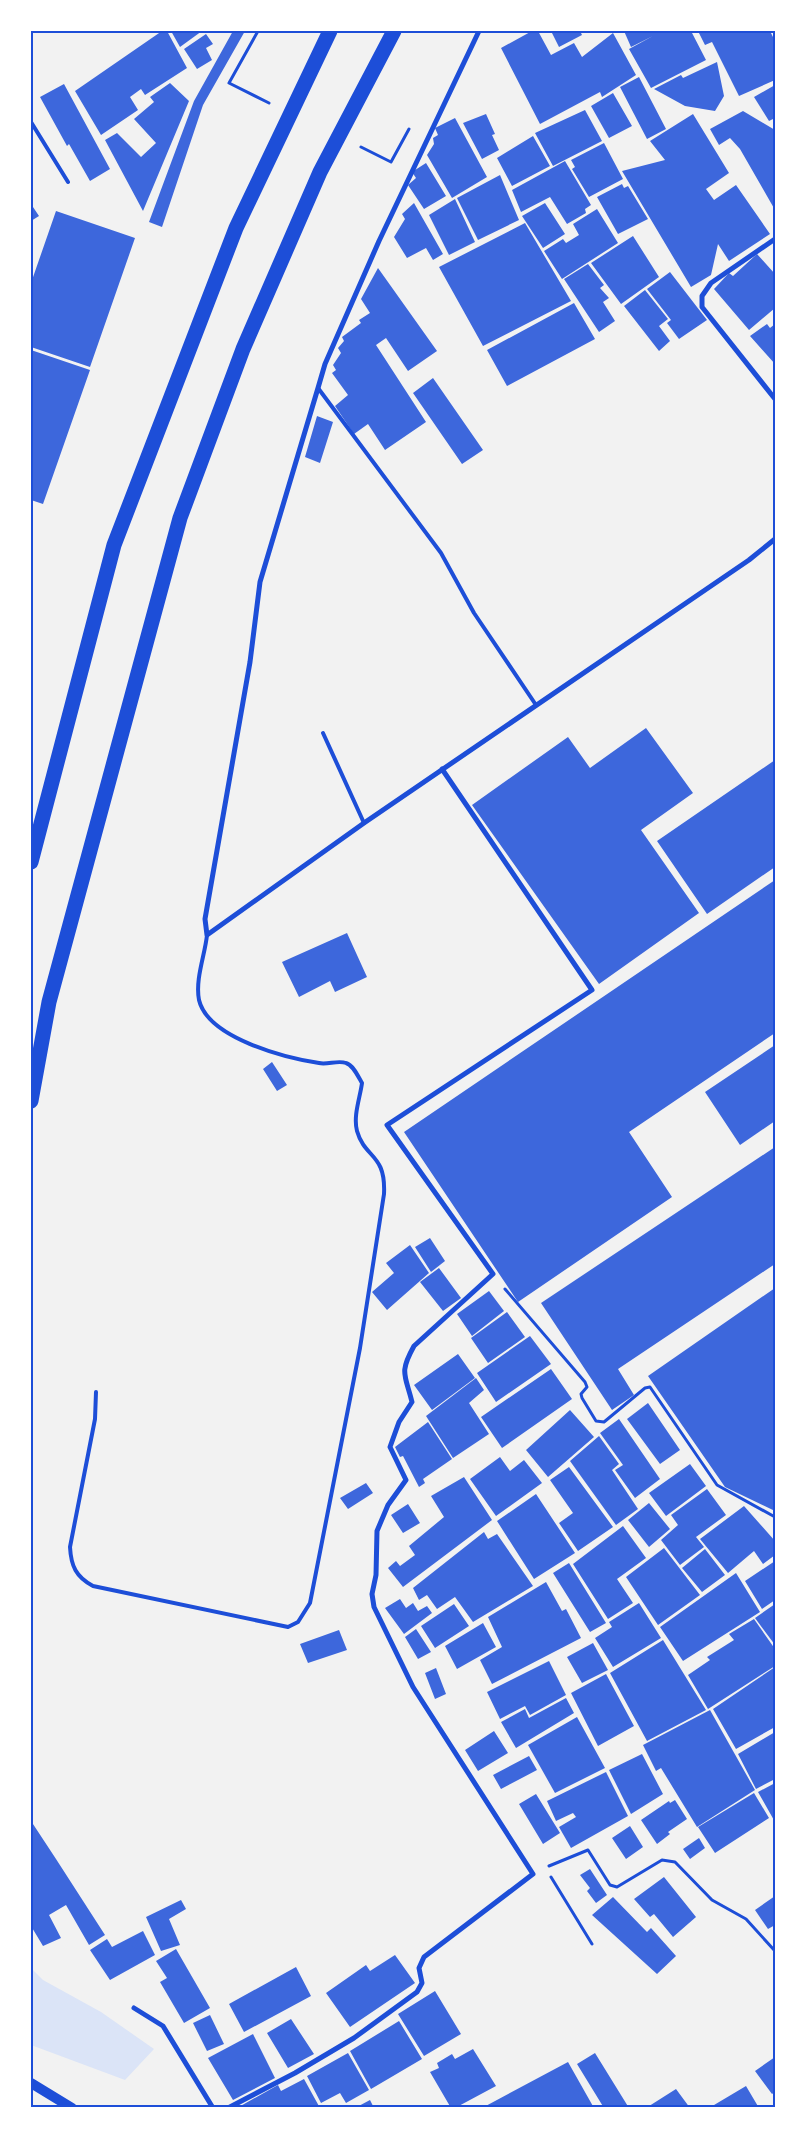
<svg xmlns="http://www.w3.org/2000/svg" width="806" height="2139" font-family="'Sofia Sans Condensed',sans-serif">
	<rect width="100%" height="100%" fill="#f2f2f2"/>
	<path fill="#dbe4f7" d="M31,1968L43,1980L101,2012L154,2049L125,2080L31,2045Z"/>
	<path fill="#3d67dc" d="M162,31H167L187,68L145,95L141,89L130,97L138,110L101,135L75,91Z
		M171,31H202L180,47Z
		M233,31H245L203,105L162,227L149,222L194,101Z
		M532,31H538L551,55L574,43L582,57L613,33L636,75L602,97L600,92L540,124L501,48Z
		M551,31H580L582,35L559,47Z
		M624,31H691L706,60L651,88L629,49L653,36L631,47Z
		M698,31H770L775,41V80L739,96L712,42L705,45Z
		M206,34L213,44L206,48L212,60L197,69L184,49Z
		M717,62L724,96L715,111L685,106L654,89L681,75L683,78Z
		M639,77L666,129L647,139L620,87Z
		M170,83L189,101L143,211L105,140L117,133L141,157L156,143L134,119L154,102L150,97Z
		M64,84L110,169L90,181L69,144L67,146L40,97Z
		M775,85V118L769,121L754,97Z
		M613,93L632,126L609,138L591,106Z
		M585,110L602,141L553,166L535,133Z
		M743,111L775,130V210L740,149L730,138L719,145L710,129Z
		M486,114L495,134L492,135L499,150L482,159L463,123Z
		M693,114L729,173L706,189L714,200L736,185L770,234L729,261L718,244L711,275L691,287L622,171L665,160L650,141Z
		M455,118L487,177L452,198L427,155L434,144L433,138L438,135L435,128Z
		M533,136L550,166L512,186L497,158Z
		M604,143L623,179L589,197L572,169L575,167L571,160Z
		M565,161L591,205L585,209L586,213L567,224L550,197L521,212L512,190Z
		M426,163L446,196L424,209L408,185L416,178L412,172Z
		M500,175L519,220L478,240L457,198Z
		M622,184L624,188L628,186L648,219L618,234L597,197Z
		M455,199L475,242L449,255L429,215Z
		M414,203L443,254L433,260L426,248L407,258L394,237L405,219L402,214Z
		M545,203L565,234L543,248L522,216Z
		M31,204L39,216L31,221Z
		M597,209L618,243L562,279L544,251L563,239L566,243L579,235L573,224Z
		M56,211L135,238L90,367L31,347V283Z
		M525,223L571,301L483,346L439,267Z
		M633,236L659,277L621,304L591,263Z
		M757,254L775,274V308L749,330L714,289L729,273L733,276Z
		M588,264L604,285L600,288L609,298L603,302L615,321L599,332L564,279Z
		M378,268L437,351L408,371L386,338L376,345L426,422L385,450L368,424L354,434L335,406L348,395L332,373L336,370L333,365L341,353L338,348L344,341L342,337L361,323L359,320L370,313L361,299Z
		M670,272L707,320L679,339L667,323L671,320L647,289Z
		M645,290L668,319L659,326L670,341L659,351L624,306Z
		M574,303L595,339L507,386L487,350Z
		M767,324L770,328L775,324V364L750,336Z
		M31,350L90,370L43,504L31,500Z
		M433,378L483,450L462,464L413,393Z
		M317,416L333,422L320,463L305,457Z
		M646,728L693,793L641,830L699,913L599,984L472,805L568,737L590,768Z
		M775,760V867L707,914L657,841Z
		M775,880V1033L629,1132L672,1197L518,1302L404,1132Z
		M347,933L367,977L335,992L330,981L299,997L282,962Z
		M775,1045V1121L740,1145L705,1092Z
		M272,1062L287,1085L277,1091L263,1069Z
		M775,1147V1264L618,1369L634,1395L612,1410L541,1303Z
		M430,1238L445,1261L431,1272L415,1247Z
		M410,1245L429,1273L387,1310L372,1292L394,1273L386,1263Z
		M439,1268L461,1298L443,1311L420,1282Z
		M775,1288V1511L725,1487L648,1376Z
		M489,1291L504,1311L472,1336L457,1314Z
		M507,1312L525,1337L488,1363L471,1338Z
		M530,1336L551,1364L496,1402L477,1373Z
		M458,1354L475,1378L432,1410L414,1385Z
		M551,1369L572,1399L502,1448L481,1417Z
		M476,1378L484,1390L469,1403L489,1434L453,1458L426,1416Z
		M648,1403L680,1450L660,1464L627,1419Z
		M570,1410L594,1437L548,1477L526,1450Z
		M619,1419L660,1479L635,1498L615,1470L623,1465L600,1433Z
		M428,1422L452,1459L423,1479L425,1483L419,1487L403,1456L400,1457L395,1447Z
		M599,1436L619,1464L612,1470L638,1509L616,1525L570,1461Z
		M500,1457L510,1471L524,1460L542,1483L496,1516L470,1479Z
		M690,1464L706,1486L666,1516L649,1493Z
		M569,1467L613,1527L578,1551L559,1523L573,1513L550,1480Z
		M464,1477L492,1520L403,1587L388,1568L396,1561L400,1566L415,1555L409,1546L444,1517L431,1496Z
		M366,1483L373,1493L348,1509L340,1498Z
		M707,1489L726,1515L696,1537L704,1547L680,1565L661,1540L678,1525L671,1515Z
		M536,1494L575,1553L534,1579L497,1521Z
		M649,1503L670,1529L649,1547L628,1520Z
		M408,1504L420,1523L403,1533L391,1515Z
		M744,1506L775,1541V1555L763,1564L754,1551L728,1573L700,1539Z
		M623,1526L646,1558L617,1579L633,1603L608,1619L573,1564Z
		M484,1532L488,1539L497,1534L533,1586L473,1622L455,1597L437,1609L427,1595L419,1600L413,1588Z
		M664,1548L700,1595L658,1625L626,1577Z
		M705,1549L725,1575L702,1592L682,1568Z
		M775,1561V1600L762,1609L745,1581Z
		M569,1563L606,1623L590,1632L553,1573Z
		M736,1573L760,1612L683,1661L660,1627Z
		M546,1582L562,1611L566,1609L581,1638L492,1684L480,1660L502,1647L488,1617Z
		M400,1599L406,1608L413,1603L418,1611L427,1606L432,1613L404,1634L385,1608Z
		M639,1603L661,1638L613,1667L595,1638L612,1627L609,1622Z
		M454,1604L469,1626L435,1648L421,1626Z
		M775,1604V1645L755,1618Z
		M754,1619L775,1649V1666L708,1709L688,1675L710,1660L707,1657L734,1640L729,1634Z
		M483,1623L496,1647L457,1669L445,1646Z
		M416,1629L431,1652L418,1659L405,1637Z
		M339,1630L347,1650L308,1663L300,1644Z
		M663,1640L706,1710L647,1741L610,1673Z
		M593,1643L608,1670L582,1683L567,1657Z
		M549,1661L566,1695L530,1715L525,1706L500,1719L487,1692Z
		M775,1667V1727L736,1749L713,1709Z
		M436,1668L446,1694L435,1699L425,1673Z
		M606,1674L634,1726L598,1746L571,1693Z
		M566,1698L574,1713L516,1748L501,1722L525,1709L529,1718Z
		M710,1710L755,1790L697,1827L661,1768L656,1771L643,1745Z
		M577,1717L605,1768L555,1793L528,1745Z
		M494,1731L508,1753L478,1771L465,1750Z
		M775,1732V1779L756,1789L738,1754Z
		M642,1754L663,1794L631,1814L609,1770Z
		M529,1756L537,1770L501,1789L493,1775Z
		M606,1772L628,1816L571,1848L559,1827L576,1817L573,1813L556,1821L547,1801Z
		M775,1783V1822L758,1792Z
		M754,1793L769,1818L715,1853L698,1827Z
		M536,1794L560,1833L543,1844L519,1804Z
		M675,1800L687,1819L668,1832L670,1834L657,1844L641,1820L669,1801L670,1803Z
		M31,1821L56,1859L105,1935L89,1945L66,1905L49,1915L61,1938L43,1946L31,1926Z
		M630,1826L643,1847L626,1859L612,1838Z
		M699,1838L705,1848L690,1859L683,1849Z
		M590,1869L607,1895L596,1903L587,1891L590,1888L580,1875Z
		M664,1877L696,1917L673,1937L654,1914L650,1917L634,1899Z
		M775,1896V1925L768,1929L755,1910Z
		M613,1897L647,1932L651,1928L676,1956L657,1974L592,1915Z
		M181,1900L186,1909L169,1919L180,1945L161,1951L146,1917Z
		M143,1931L155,1955L110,1980L90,1950L107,1939L112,1947Z
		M176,1949L210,2008L184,2023L160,1982L167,1978L156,1961Z
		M395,1955L415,1983L350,2027L326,1993L366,1965L370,1971Z
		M296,1967L311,1996L244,2032L229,2004Z
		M435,1991L461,2034L424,2056L398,2014Z
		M210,2015L224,2044L207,2051L193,2023Z
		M291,2019L314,2054L288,2068L267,2033Z
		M399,2021L422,2059L371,2089L350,2051Z
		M253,2034L275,2078L233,2100L208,2058Z
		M473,2049L496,2086L455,2108H451L430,2072L439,2068L437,2063L452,2054L455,2059Z
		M348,2053L369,2090L346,2103L340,2093L321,2103L307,2076Z
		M595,2053L629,2108H604L577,2064Z
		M775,2057V2092L772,2094L755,2071Z
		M568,2062L594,2108H482Z
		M304,2079L320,2108H237L278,2085L281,2091Z
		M746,2086L759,2108H709Z
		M676,2089L690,2108H646Z
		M370,2100L374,2108H355Z"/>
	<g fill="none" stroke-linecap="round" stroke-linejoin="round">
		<path stroke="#1d4ed8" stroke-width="3" d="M258,31L229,83L269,103
			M361,147L391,162L409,129
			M505,1289L585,1382L587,1387L581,1394L582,1398L596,1421L604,1422L645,1388L650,1387L717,1485L775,1517
			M549,1866L588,1850L610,1885L617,1887L662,1860L675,1862L712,1900L746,1919L775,1951
			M551,1877L592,1944"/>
		<path stroke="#1d4ed8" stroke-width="4" d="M31,122L68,182
			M318,388L441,553L474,613L536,705
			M323,733L364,823
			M96,1392L95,1419L70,1547C71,1566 76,1577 93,1586L288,1627L298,1622L310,1603L360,1348L384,1194C386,1153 365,1159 357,1131C353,1116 360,1098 362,1083C358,1076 353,1065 346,1063C338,1060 327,1065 319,1063C285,1058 208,1038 199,1000C195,979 205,955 207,935"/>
		<path stroke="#1d4ed8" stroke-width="5" d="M479,31L379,241L325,364L318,388L260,582L250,662L205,919L207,935L364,823L749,560L775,539
			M775,239L711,283L702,296V307L775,399
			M134,2008L163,2026L213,2108
			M228,2108L295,2073L354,2038L417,1992L422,1983L419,1968L424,1957L533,1874L413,1687L374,1607L372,1594L376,1575L377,1531L388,1505L406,1480L390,1447L399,1422L412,1402C405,1374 399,1373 414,1346L493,1274L387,1125L592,990L442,769"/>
		<path stroke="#1d4ed8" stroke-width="10" d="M31,2083L72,2108"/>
		<path stroke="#1d4ed8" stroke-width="15" d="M31,862L114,545L236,228L330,31
			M31,1101L49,1002L180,518L243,349L320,172L394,31"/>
	</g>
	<rect width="806" height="2139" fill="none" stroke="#ffffff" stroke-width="65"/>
	<rect x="32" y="32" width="742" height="2074" fill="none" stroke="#1d4ed8" stroke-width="2"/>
</svg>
